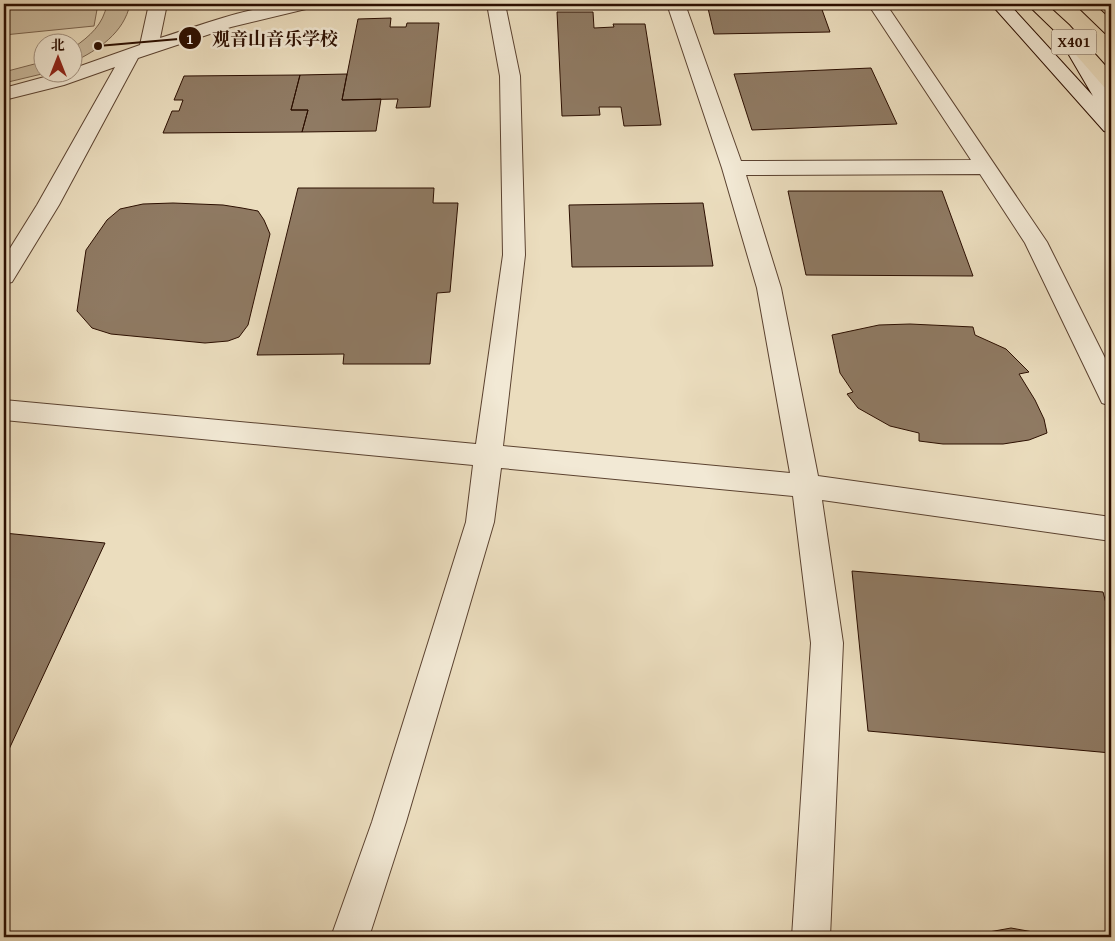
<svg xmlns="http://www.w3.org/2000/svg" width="1115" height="941" font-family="'Gentium Book Plus','Noto Serif SC',serif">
	<rect width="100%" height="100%" fill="#ebddbe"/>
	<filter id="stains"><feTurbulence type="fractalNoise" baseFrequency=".004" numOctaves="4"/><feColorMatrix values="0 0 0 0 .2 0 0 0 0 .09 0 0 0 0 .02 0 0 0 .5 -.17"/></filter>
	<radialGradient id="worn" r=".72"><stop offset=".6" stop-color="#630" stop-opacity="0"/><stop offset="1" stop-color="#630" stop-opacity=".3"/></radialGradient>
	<path fill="#caba9e" stroke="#7a644f" d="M4,4H98L94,26L4,35Z
		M107,4H130C124,33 98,50 73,62V48C90,36 103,25 107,4Z
		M42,62V72L46,73L4,83V72Z"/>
	<path fill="#8f7a63" stroke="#2b0e00" d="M707,4H820L830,32L714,34Z
		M557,12H593L594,28L614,27L613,24H645L661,125L624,126L621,107H599L600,115L562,116Z
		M391,18L390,27H406L407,23H439L430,107L396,108L398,99L342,100L358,19Z
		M871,68L897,124L752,130L734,74Z
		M347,74L342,100L381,99L376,131L302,132L308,110H291L300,75Z
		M300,75L291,110H308L302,132L163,133L172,111H179L183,100H174L184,76Z
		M298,188H434L433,203H458L450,292L437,293L430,364H343L344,354L257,355Z
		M788,191H942L973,276L806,275Z
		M173,203L223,205L242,208L258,211L264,220L270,234L248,325L239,337L228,341L205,343L111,334L92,328L77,311L86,250L107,220L120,209L143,204Z
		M703,203L713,266L572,267L569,205Z
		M910,324L973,327L975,335L1006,349L1029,372L1019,374L1035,400L1044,419L1047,433L1029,440L1003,444H943L919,441V433L890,426L858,408L847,394L853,392L840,373L832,335L879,325Z
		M4,533L105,543L4,760Z
		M852,571L1103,592L1111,622V753L868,731Z
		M1011,928L1061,937H961Z"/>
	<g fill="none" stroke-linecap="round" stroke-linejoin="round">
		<defs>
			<path id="street" d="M149,4H167L160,38C208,23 261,1 313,4L310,8L231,27L138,58L59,205L12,282L4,284V258L37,205L115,67L64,85L4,100V88L63,72H72V69L140,45Z
				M487,4H505L520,76L525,255L503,446L790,473L757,288L722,168L667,4H685L741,161L971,160L868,4H886L1047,242L1111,370V406L1102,403L1025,243L980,174L746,175L781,288L818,476L1111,517V541L822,500L843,643L830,937H792L811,643L793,496L501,468L494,522L406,822L369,937H331L372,822L466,522L473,465L4,420V400L476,444L503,255L500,76Z"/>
			<path id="secondary" d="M991,4H1009L1093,96L1055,31L1058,27L1064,26L1070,27L1111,93V113H1109L1111,115V133L1104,131Z"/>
			<path id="primary" d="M1027,4H1046L1069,25L1111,72V89L1104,87L1057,33Z
				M1075,4H1094L1111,20V34L1105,33Z"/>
		</defs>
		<use href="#street" stroke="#5b4230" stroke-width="2"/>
		<use href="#secondary" stroke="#2b0e00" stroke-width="2"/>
		<use href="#primary" stroke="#2b0e00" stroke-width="2"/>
		<use href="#street" fill="#f2e9d5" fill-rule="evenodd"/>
		<use href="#secondary" fill="#f2e9d5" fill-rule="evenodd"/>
		<use href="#primary" fill="#ebddbe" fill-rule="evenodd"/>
	</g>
	<g text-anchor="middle" stroke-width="5" stroke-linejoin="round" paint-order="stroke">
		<rect fill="#f2e9d5" stroke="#675040" stroke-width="1" x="1051.5" y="29.5" width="45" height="25" rx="4"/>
		<g font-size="15" font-weight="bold" fill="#2b0e00">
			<text x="1074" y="47">X401</text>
		</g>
	</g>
	<path fill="none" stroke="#2b0e00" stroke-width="2" d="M98 46L190 38"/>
	<g fill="#2b0e00" stroke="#f2e9d5" stroke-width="2">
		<circle cx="98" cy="46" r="5"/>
		<circle cx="190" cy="38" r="12"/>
	</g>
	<g font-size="15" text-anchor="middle" font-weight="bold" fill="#fff">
		<text x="190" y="44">1</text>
	</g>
	<g font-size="18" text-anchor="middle" font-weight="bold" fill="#2b0e00" stroke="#f2e9d5" stroke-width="5" stroke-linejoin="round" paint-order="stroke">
		<text x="275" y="45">观音山音乐学校</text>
	</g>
	<rect width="1115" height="941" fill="none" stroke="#ebddbe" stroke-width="20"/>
	<rect x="5" y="5" width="1105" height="931" fill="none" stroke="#2b0e00" stroke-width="2.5"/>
	<rect x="10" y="10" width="1095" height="921" fill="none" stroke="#2b0e00"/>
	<g transform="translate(58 58)"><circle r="24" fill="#f2e9d5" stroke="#a29180"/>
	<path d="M0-4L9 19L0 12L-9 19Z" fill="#8f2418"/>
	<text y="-8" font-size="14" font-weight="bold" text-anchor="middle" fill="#2b0e00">北</text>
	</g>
	<rect width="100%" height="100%" filter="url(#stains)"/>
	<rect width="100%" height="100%" fill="url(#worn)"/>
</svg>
